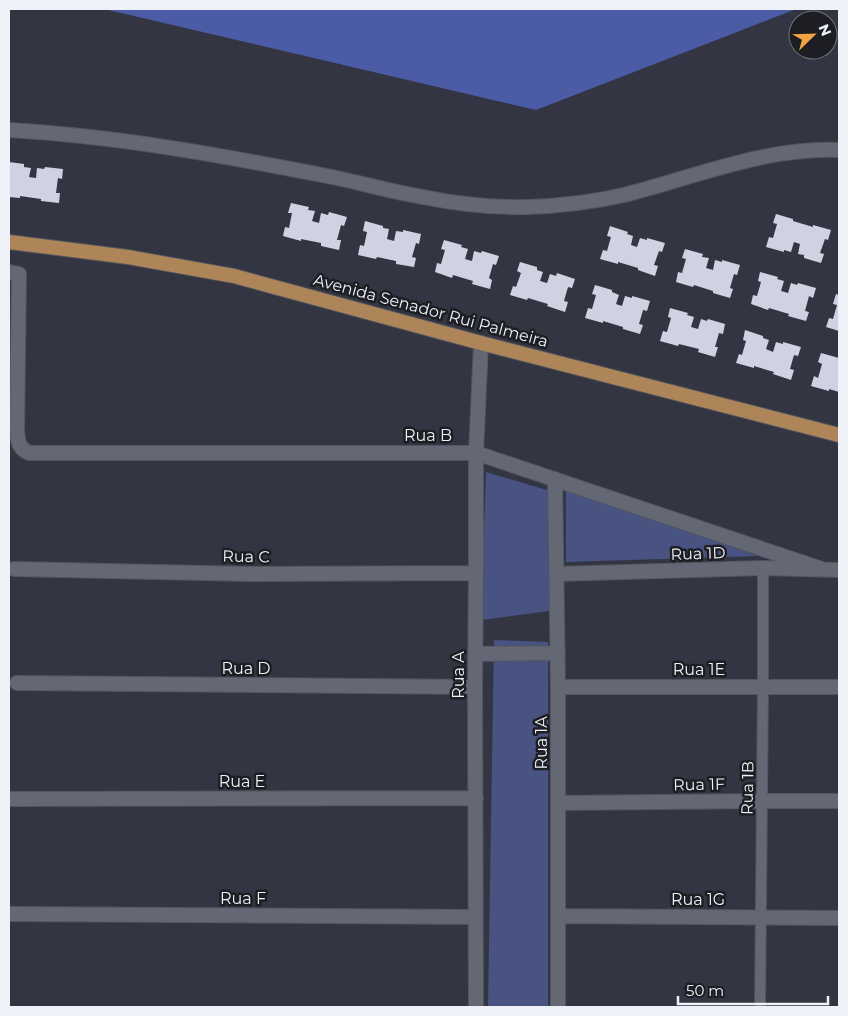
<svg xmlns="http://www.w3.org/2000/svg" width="848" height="1016" font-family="Montserrat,sans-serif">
	<rect width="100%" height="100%" fill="#333642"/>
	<path fill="#495381" d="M486,472L550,491L549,611L481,620Z
		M566,486L758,556L566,562Z
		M494,640L548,642V1007H488Z"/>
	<path fill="#4c5ba6" d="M104,9H796L536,110Z"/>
	<path fill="#cfd3e1" d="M9,162L24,164V167L31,168L29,177L36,178L37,168L44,169L45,167L63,169L62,179L58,178L56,193H60L59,203L41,201V199L20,196V198L9,197Z
		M291,203L309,207L308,210L315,211L312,221L319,223L321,213L328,215L329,212L347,217L344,226L341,225L337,240H341L339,250L321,246V243L301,239V241L283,236L285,227L289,228L292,213H288Z
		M776,214L793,219V221L813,227V225L831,230L828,240L825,239L820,253L824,254L821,263L804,258V255L798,254L800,244L794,242L791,252L784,250V252L766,247L769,237L773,238L777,224L773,223Z
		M365,221L383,226V228L389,229L387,239L394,241L396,231L403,232V230L421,234L419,244L416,243L412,257L416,258L414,267L396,264V261L377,257L376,259L358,255L360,245L364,246L367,232L363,231Z
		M610,226L628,232L627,234L633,236L631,245L637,247L640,238L647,240V238L665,243L662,252L659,251L654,265L658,266L655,276L638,270V268L618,262V264L600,259L603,250L607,251L611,237L607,236Z
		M444,240L462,245L461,247L468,249L465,259L472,261L474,251L481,253L482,251L499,256L496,265L493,264L489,278L492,280L490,289L472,284L473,281L453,275L452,278L435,272L437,263L441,264L445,250L441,249Z
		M685,249L703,254L702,257L709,258L706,268L713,270L715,260L722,262V260L740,265L737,275L734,274L730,288L733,289L730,298L713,293V291L694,285L693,287L676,282L678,272L682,273L686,259L682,258Z
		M520,262L537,267V270L543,272L540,281L547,283L550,274L556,276L557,273L575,279L572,288L568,287L564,301L568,302L565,312L547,306L548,304L528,298L527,300L510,295L513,286L516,287L521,273L517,271Z
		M760,272L778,277L777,279L784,281L781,291L788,293L791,283L797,285L798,283L816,288L813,298L809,296L805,311L809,312L806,321L788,316L789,314L769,308L768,310L751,304L753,295L757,296L761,282L758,281Z
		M595,285L612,290V292L619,295L616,304L622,306L625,296L632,298V296L650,301L647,311L643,310L639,324L643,325L640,334L623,329V327L603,321V323L585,318L588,308L592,309L596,295L592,294Z
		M836,294L839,295V331L826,327L829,318L833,319L837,305L833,304Z
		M670,308L688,313L687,315L694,317L691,327L698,329L701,319L707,321L708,319L725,324L723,334L719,333L715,347H718L715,357L698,352L699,349L679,344L678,346L660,341L663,331L667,332L671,318L668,317Z
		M745,330L763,336V338L769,340L766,349L773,352L776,342L783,344V342L801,347L798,356L794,355L790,369L794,370L791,380L773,374L774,372L754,366V368L736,363L739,354L742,355L746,341L743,340Z
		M821,353L839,358V392L829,389V391L811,386L814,376L818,378L822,364L818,362Z"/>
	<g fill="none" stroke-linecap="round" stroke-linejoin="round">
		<defs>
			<path id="service" d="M760,1007L763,687V568"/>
			<path id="minor" d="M9,130C117,136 225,156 332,177C362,183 392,192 423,197C457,204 493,208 528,207C560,206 593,202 624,195C695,177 765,147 839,150
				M9,272L19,274L17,430C18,441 18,448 29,453H476L822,569
				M555,479L558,687V1007
				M14,569L250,574L476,573
				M557,574L763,568L839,570
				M475,654L558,653
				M17,683L475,687
				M558,687H839
				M9,799L476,798
				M558,803L762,801H839
				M9,914L476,917
				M558,916L839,918
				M476,1007L475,687L476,573V453L481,343"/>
			<path id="primary" d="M9,242L128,257L234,276L481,343L839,435"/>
		</defs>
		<use href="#service" stroke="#52555e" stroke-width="12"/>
		<use href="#minor" stroke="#52555e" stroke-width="16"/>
		<use href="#primary" stroke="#52555e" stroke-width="16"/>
		<use href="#service" stroke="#646874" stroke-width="10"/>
		<use href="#minor" stroke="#646874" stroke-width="14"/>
		<use href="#primary" stroke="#ad8558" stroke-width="14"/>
	</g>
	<g text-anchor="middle" stroke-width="5" stroke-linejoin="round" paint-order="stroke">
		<g font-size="16" fill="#eef1f8" stroke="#1d1e23">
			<text transform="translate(431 310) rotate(15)" y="6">Avenida Senador Rui Palmeira</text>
			<text x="428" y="441">Rua B</text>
			<text transform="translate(698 553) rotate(-2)" y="6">Rua 1D</text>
			<text transform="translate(246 556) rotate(1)" y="6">Rua C</text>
			<text x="246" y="674">Rua D</text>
			<text x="699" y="675">Rua 1E</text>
			<text transform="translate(458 675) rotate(-90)" y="6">Rua A</text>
			<text transform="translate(541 743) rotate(-90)" y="6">Rua 1A</text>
			<text x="242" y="787">Rua E</text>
			<text transform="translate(699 784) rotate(-1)" y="6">Rua 1F</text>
			<text transform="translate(747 788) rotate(-89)" y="6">Rua 1B</text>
			<text x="243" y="904">Rua F</text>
			<text x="698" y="905">Rua 1G</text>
		</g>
	</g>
	<rect width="848" height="1016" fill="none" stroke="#eef1f8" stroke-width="20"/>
	<g transform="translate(813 35) rotate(67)"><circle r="24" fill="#1d1e23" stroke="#717278"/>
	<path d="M0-4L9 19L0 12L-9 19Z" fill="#f3a442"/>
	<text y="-8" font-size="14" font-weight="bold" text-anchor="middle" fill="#eef1f8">N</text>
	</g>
	<path d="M678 996v8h150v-8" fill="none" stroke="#eef1f8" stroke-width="2.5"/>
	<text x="686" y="996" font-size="15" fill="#eef1f8" stroke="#1d1e23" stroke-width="4" paint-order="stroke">50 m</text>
</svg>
